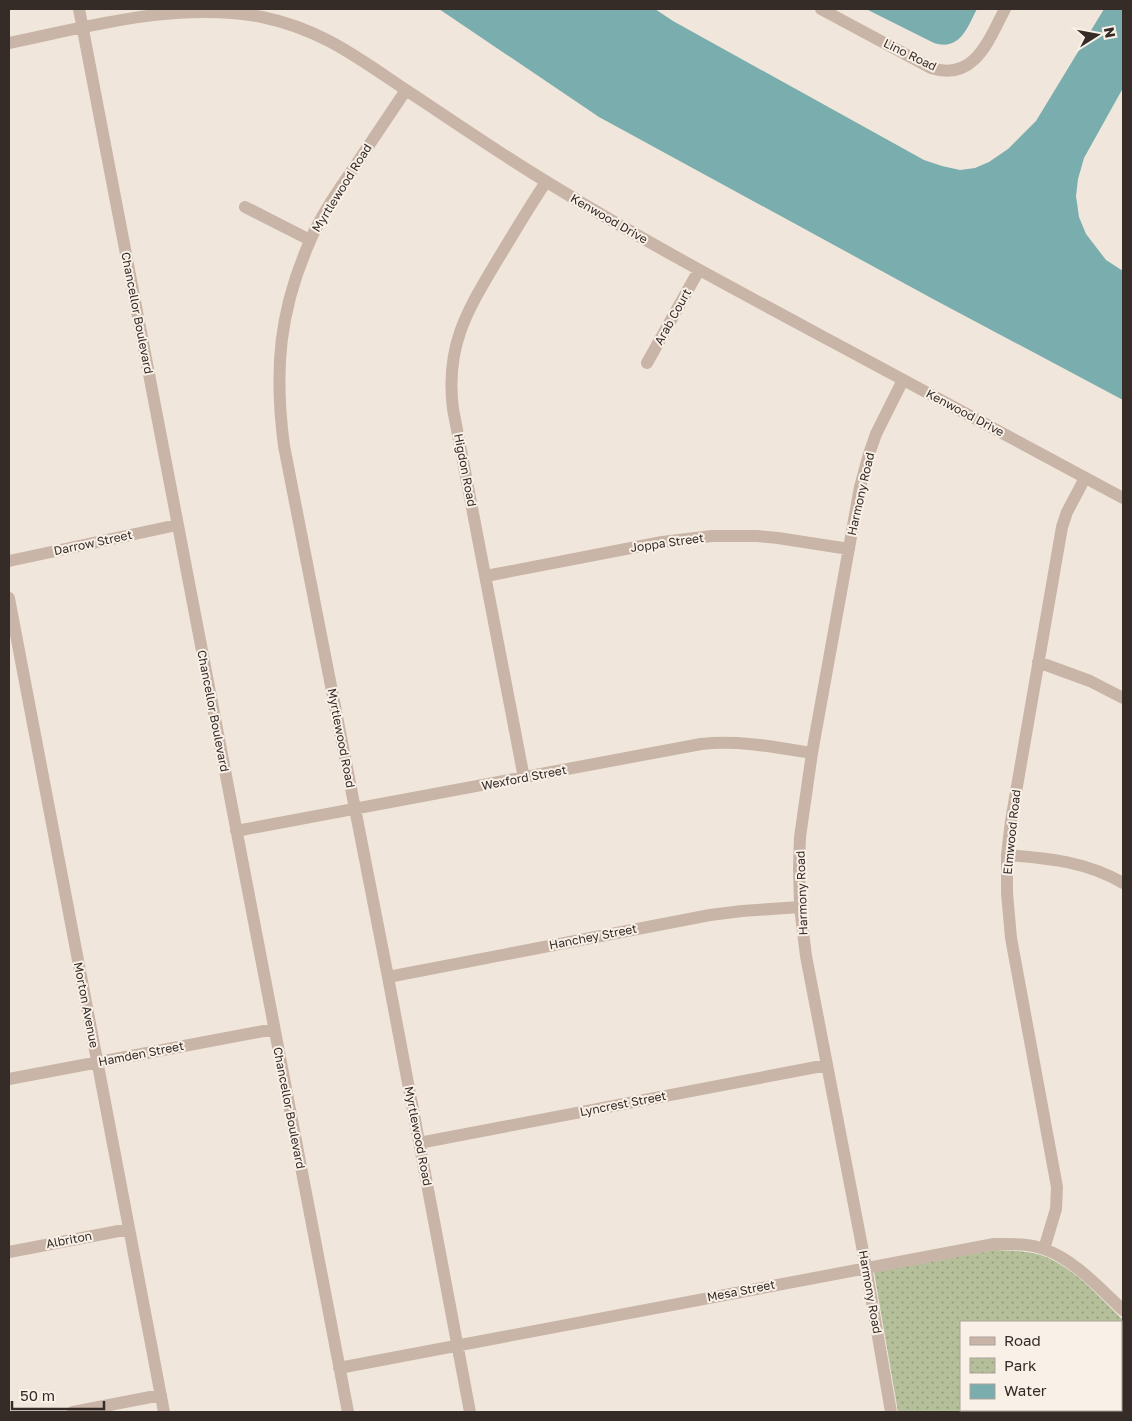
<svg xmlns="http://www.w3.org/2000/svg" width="1132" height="1421" font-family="'Golos Text',sans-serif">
	<defs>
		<pattern id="park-dots" width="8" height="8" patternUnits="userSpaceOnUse" patternTransform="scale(1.25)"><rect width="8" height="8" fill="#b5c09b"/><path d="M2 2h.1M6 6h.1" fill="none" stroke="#949c7e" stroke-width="1.8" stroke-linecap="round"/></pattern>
	</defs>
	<rect width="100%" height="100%" fill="#f1e6db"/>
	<path fill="url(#park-dots)" d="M994,1250C1010,1251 1026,1250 1041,1255C1073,1266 1099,1297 1123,1320V1354L1121,1358V1322H961V1410H1102V1412H898L874,1272Z"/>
	<path fill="#7aadad" d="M439,9H655L673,21L924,160L942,166L960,170L975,168L989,162L1008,149L1036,121L1104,9H1123V88L1084,158L1078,179L1076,196L1079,217L1086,234L1106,260L1123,271V400L933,299L599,117Z
		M866,9H977C967,28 960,51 934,43Z"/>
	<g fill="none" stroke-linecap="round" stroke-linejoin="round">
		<path stroke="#c9b5a7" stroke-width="12" d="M79,9L348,1412
			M821,9L931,68C975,82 989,39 1005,9
			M9,43C91,26 179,1 262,17C321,29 358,58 406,90C453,121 499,153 547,182C640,239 736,290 831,341C929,394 1026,446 1123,498
			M406,90C388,117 369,145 351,172C336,194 320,217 310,241C279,311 274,370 284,446L388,977L470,1412
			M245,207L310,240
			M647,363L699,270
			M9,561L177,525
			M486,576L662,542L712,536H757L778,538L849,549
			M9,598L164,1412
			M1038,662L1090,681L1123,698
			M524,778L453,409C445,346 467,311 498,259C514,233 529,207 546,182
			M236,831L701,744C739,740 775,747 812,753
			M1007,855C1049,858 1087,862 1123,883
			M388,977L710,915L742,911L800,907
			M9,1079L274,1029
			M419,1143L827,1065
			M1044,1249L1056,1209L1057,1187L1011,938L1007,893V855L1011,821L1062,527L1067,512L1085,478
			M9,1252L129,1229
			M339,1368L994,1244C1010,1244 1028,1243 1044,1249C1075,1260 1099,1288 1123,1310
			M1121,1371L1123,1367
			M73,1412L161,1395
			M891,1412L866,1267L806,956L800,907L799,868L800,837L812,753L860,487L869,454L876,434L903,380
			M1109,1412V1410"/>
	</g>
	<g text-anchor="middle" stroke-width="4" stroke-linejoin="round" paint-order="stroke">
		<g font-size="12" fill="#352b27" stroke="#f9f0e7">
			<text transform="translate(910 55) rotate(26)" y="4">Lino Road</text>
			<text transform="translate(342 188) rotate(-58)" y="4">Myrtlewood Road</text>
			<text transform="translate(609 219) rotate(30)" y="4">Kenwood Drive</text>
			<text transform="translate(137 313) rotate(79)" y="4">Chancellor Boulevard</text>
			<text transform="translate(673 317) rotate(-61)" y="4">Arab Court</text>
			<text transform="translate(965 413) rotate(28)" y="4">Kenwood Drive</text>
			<text transform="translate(465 470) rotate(79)" y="4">Higdon Road</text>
			<text transform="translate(861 494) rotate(-77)" y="4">Harmony Road</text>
			<text transform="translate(93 543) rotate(-12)" y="4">Darrow Street</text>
			<text transform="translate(667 543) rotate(-8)" y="4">Joppa Street</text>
			<text transform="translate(213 711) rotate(79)" y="4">Chancellor Boulevard</text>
			<text transform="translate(341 738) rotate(79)" y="4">Myrtlewood Road</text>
			<text transform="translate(524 778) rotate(-11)" y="4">Wexford Street</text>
			<text transform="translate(1012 832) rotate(-84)" y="4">Elmwood Road</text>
			<text transform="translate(802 893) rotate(-92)" y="4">Harmony Road</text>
			<text transform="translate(593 937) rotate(-11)" y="4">Hanchey Street</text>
			<text transform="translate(86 1005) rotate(79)" y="4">Morton Avenue</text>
			<text transform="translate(141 1054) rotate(-11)" y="4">Hamden Street</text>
			<text transform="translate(623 1104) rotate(-11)" y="4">Lyncrest Street</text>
			<text transform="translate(289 1108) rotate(79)" y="4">Chancellor Boulevard</text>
			<text transform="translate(418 1136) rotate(79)" y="4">Myrtlewood Road</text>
			<text transform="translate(69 1240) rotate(-11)" y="4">Albriton</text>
			<text transform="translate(741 1291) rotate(-11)" y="4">Mesa Street</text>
			<text transform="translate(870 1292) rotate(80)" y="4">Harmony Road</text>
		</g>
	</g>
	<rect width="1132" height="1421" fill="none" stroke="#352b27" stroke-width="20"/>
	<rect x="960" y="1321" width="162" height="90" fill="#f9f0e7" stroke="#aba19a"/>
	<rect x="970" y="1337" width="25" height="8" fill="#c9b5a7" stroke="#aba19a"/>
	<text x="1004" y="1346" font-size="15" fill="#352b27">Road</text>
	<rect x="970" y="1358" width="25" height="15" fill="url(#park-dots)" stroke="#aba19a"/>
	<text x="1004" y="1371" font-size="15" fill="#352b27">Park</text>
	<rect x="970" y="1384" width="25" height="15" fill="#7aadad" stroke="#aba19a"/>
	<text x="1004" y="1396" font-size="15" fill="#352b27">Water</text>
	<g transform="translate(1097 35) rotate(79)" stroke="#f9f0e7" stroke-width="4" paint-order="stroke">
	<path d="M0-4L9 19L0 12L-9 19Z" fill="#352b27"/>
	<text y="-8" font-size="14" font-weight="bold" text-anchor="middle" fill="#352b27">N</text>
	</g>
	<path d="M12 1401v8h92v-8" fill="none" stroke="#352b27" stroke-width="2.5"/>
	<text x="20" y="1401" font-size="15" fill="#352b27" stroke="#f9f0e7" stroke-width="4" paint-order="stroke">50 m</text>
</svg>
